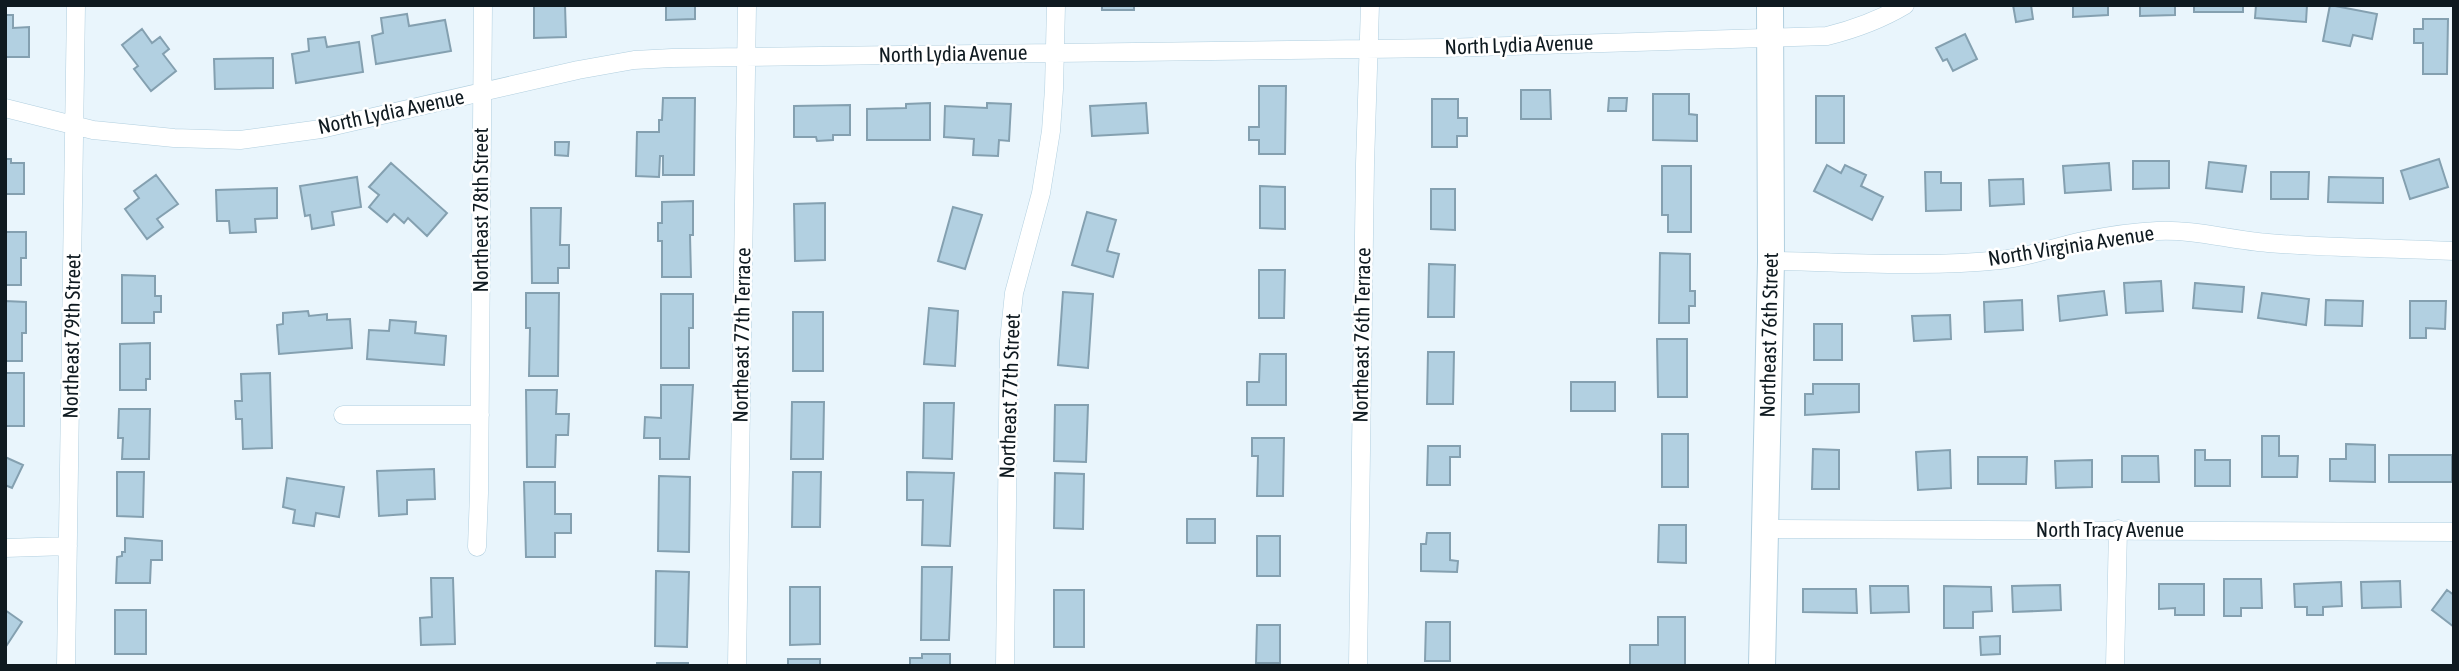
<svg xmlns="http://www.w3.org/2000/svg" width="2459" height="671" font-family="'Asap Condensed',sans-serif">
	<rect width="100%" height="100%" fill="#e9f5fc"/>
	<path fill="#b2d0e1" stroke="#84a0b0" stroke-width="2" d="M534,5H565L566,37L534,38Z
		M666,5H695V19L666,20Z
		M1102,5H1134V10H1102Z
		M2013,5H2031L2033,19L2016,22Z
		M2073,5H2108V15L2073,17Z
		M2140,5H2175V15L2140,16Z
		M2194,5H2243V12H2194Z
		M2256,5H2307L2306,22L2255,18Z
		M2330,5L2377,14L2372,39L2353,35L2350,46L2323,41Z
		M407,14L409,26L445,20L451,51L376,64L372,36L383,33L381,18Z
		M5,15H13V28L29,27V57H5Z
		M2423,19H2448L2447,74H2423V43H2414V29H2423Z
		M142,29L152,43L160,37L169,49L163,54L176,71L151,91L134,69L138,66L122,45Z
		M1965,34L1977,59L1953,71L1947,59L1943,61L1936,48Z
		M325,37L327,47L359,42L363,72L296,83L292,54L309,51L308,39Z
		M273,58V88L215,89L214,59Z
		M1259,86H1286L1285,154H1259V140H1249V127H1259Z
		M1521,90H1550L1551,119H1521Z
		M1653,94H1689V114L1697,115V141L1653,140Z
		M1816,96H1844V143H1816Z
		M663,98H695L694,175H663V156H660L659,177L636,176L637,132H659V120H662Z
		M1609,98H1627L1626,111H1608Z
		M1432,99H1458V118H1467V136H1457V147H1432Z
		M930,103V140H867V109L906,108V104Z
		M987,103L1011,104L1009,141L999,140L998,156L973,155L974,139L944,137L945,106L987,108Z
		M1146,103L1148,133L1092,136L1090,106Z
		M850,105V135H833V140L817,141L816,137H794V106Z
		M555,142H569L568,156L555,155Z
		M5,159H11V163H24V194H5Z
		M2439,159L2448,187L2410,199L2401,171Z
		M2133,161H2169V188L2133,189Z
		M2209,162L2246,166L2242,192L2206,188Z
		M391,163L447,213L427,236L408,218L404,223L394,214L387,222L369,207L379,195L369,187Z
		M2109,163L2111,190L2065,193L2063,166Z
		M1827,165L1841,173L1845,165L1866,175L1861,186L1883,197L1872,220L1814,191Z
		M1662,166H1691V232H1668V215H1662Z
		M1925,172H1941V183H1961V210L1926,211Z
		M2271,172H2309L2308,199H2271Z
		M156,175L178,204L157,219L163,227L147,239L125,209L139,198L134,191Z
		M357,177L361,207L332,212L334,225L312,229L310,215L305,216L300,186Z
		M2329,177L2383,178V203L2328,202Z
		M2023,179L2024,204L1990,206L1989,180Z
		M1260,186L1285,187V229L1260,228Z
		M277,188V218L255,219L256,232L230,233L229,221H217L216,190Z
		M1431,189H1455V230L1431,229Z
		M693,201V235H690L691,277H662V241H658V223H662V202Z
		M825,203V260L795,261L794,204Z
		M953,207L982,215L965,269L938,261Z
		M531,208H561L560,245H569V268H558V283H532Z
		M1087,212L1116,220L1107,251L1119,254L1113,277L1072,265Z
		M5,232H26V258H21V285H5Z
		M1660,253L1690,254V291H1695V306H1689V323H1659Z
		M1429,264L1455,265L1454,317H1428Z
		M1259,270H1285L1284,318H1259Z
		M122,275L155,276V296H161V312H154V323H122Z
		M2161,281L2163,311L2126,313L2124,283Z
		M2195,283L2244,287L2242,312L2193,308Z
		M2104,291L2107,315L2060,321L2058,296Z
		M1063,292L1093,294L1088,368L1058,365Z
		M526,293H559L558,376H529L530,328H526Z
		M2262,293L2309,299L2306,325L2258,318Z
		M661,294H693V328H689V368H661Z
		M2022,300L2023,330L1985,332L1984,302Z
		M2326,300L2363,301L2362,326L2325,325Z
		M5,301L26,302V333H22V361H5Z
		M2410,301H2446L2445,329L2426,328V338H2410Z
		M929,308L958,311L955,366L924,364Z
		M308,311L309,316L327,314V320L350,319L352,348L279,354L277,325L283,324V313Z
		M793,312H823V371H793Z
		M1950,315L1951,339L1914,341L1912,316Z
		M390,320L416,322L415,333L446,336L444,365L367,359L369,330L389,331Z
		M1814,324H1842V360H1814Z
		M1657,339H1687V397H1658Z
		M150,343V379H146V390H120V344Z
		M1428,352H1454L1453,404H1427Z
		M1260,354H1286V405H1247V382H1259Z
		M5,373H24V426H5Z
		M270,373L272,448L243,449L242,419H236L235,401H242L241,374Z
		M1571,382H1615V411H1571Z
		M1813,384H1859V412L1805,415V394H1813Z
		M661,385H693L689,459H660V438H644L645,417L661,418Z
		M526,390H557L556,414H569L568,435H556L555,467H527Z
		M792,402H824L823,459H791Z
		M924,403H954L952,459L923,458Z
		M1055,405H1088L1086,462L1054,461Z
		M119,409H150L149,459H122L123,438H118Z
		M1662,434H1688V487H1662Z
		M2262,436H2279V456H2298L2297,477H2262Z
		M1252,438H1284L1283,496H1257L1258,456H1252Z
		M2346,444L2375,445V482L2330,481V459H2346Z
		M1428,446H1460V457H1450V485H1427Z
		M1813,449L1839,450V489H1812Z
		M1950,450L1951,488L1918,490L1916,452Z
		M2195,450H2205V460H2230V486H2195Z
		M2389,455H2452V482H2389Z
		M2122,456H2158L2159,482H2122Z
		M5,457L23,465L12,488L5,485Z
		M1978,457H2027L2026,484H1978Z
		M2092,460V487L2056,488L2055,461Z
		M434,469L435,499L407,500V514L379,516L377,471Z
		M117,472H144L143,517L117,516Z
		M793,472H821L820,527H792Z
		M907,472L954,473L950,546L922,545L923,500H907Z
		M1055,473L1084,474L1083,529L1054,528Z
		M659,476L690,477L689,552L658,551Z
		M287,478L344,487L339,517L316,513L314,526L293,523L295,510L283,507Z
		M524,482H555V514H571V533H555V557H526Z
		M1187,519H1215V543H1187Z
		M1659,525H1686V563L1658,562Z
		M1427,533H1450V560L1458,561L1457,572L1421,571V544H1426Z
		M1257,536H1280V576H1257Z
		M125,538L162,541V560H151L150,583H116L117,557L122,556V552H125Z
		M922,567H952L949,640H921Z
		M656,571L689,572L687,647L655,646Z
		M431,578H453L455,644L421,645L420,618L432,617Z
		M2224,579H2261L2262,608H2241V616H2224Z
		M2400,581L2401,607L2362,608L2361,582Z
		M2341,582L2342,606L2323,607V615H2307V607H2295L2294,584Z
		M2159,584H2204V615H2175V608L2159,609Z
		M2060,585L2061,610L2013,612L2012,586Z
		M1870,586H1908L1909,612L1871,613Z
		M1944,586L1991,587L1992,611L1973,612V628H1944Z
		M790,587H820V644L790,645Z
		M1803,589H1856L1857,613L1803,612Z
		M1054,590H1084V647H1054Z
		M2447,590L2454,595V627L2432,610Z
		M5,610L22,622L5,648Z
		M115,610H146V654H115Z
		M1658,617H1685V666H1630V645H1658Z
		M1426,622H1450V661H1425Z
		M1257,625H1280V663H1256Z
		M2000,636V654L1981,655L1980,637Z
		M922,654H950V666H910V658H922Z
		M788,659H820V666H788Z
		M657,663H688V666H657Z"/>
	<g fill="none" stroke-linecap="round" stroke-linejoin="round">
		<defs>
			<path id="street" d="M5,108L93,130L174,138L240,140L321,129L578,70L634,60L672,58L1442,48L1827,36C1855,29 1880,20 1905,5
				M1771,261C1847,262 1925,268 2000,260C2029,257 2055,247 2083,241C2107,236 2132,232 2157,231C2194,229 2230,240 2268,243C2329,248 2392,248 2454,251
				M343,415H480
				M1765,529L2454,532
				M477,547L479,493L483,5
				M5,548L68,546
				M66,666L76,5
				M737,666L747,5
				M1005,666L1009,341L1014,293L1041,193L1051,131L1054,89L1056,5
				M1358,666L1365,164L1370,5
				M2115,666L2118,529"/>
			<g id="secondary">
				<path id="s1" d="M1762,666L1771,261L1770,5"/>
			</g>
		</defs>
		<use href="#street" stroke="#b1cfdf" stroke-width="19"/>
		<use href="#secondary" stroke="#b1cfdf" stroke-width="28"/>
		<use href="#street" stroke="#fff" stroke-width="18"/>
		<use href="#secondary" stroke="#fff" stroke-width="26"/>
	</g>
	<g text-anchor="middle" stroke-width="5" stroke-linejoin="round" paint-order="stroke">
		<g font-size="21" fill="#0f1a20" stroke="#fff">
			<text transform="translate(1519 45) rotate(-2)" y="7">North Lydia Avenue</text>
			<text transform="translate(953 54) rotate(-1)" y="7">North Lydia Avenue</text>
			<text transform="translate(391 112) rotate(-12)" y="7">North Lydia Avenue</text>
			<text transform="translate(481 210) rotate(-90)" y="7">Northeast 78th Street</text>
			<text transform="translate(2071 246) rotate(-9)" y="7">North Virginia Avenue</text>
			<text transform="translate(742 335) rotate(-89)" y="7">Northeast 77th Terrace</text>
			<text transform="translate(1362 335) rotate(-89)" y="7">Northeast 76th Terrace</text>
			<text transform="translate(72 336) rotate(-89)" y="7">Northeast 79th Street</text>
			<text dy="7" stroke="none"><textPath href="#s1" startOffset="331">Northeast 76th Street</textPath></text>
			<text transform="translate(1010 396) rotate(-88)" y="7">Northeast 77th Street</text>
			<text x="2110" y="537">North Tracy Avenue</text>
		</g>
	</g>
	<rect width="2459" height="671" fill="none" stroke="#0f1a20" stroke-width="14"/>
</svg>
